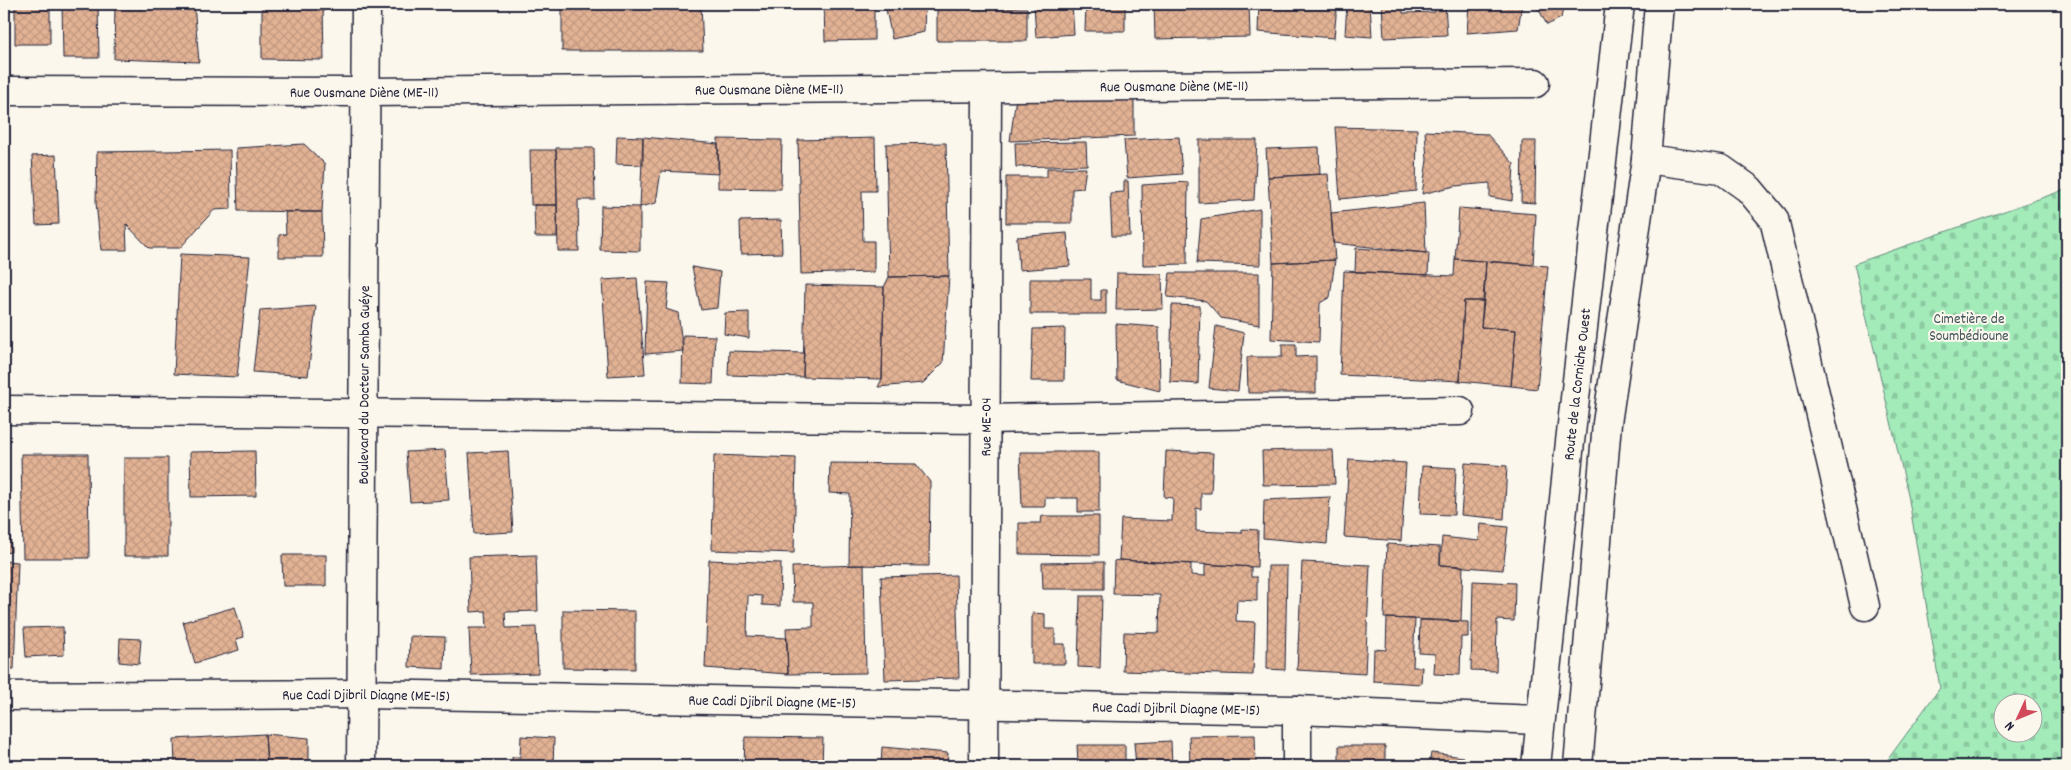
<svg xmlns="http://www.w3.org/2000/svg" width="2071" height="770" font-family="Dekko,sans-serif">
	<defs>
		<pattern id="cemetery-stones" width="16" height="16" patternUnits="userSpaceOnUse" patternTransform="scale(1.25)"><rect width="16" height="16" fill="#a3ecba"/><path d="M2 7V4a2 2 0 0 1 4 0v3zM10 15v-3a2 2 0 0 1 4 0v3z" fill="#8ccaa1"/></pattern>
		<pattern id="building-cross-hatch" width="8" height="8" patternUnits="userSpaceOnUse" patternTransform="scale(1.25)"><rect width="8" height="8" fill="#e2b294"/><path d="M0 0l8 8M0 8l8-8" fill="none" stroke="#c29980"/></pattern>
	</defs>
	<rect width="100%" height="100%" fill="#fbf7ec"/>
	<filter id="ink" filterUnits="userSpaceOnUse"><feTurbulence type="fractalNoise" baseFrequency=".02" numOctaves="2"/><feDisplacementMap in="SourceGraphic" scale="10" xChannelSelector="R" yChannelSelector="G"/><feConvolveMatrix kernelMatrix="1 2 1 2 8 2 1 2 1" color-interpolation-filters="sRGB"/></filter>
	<g filter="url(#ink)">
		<path fill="url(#cemetery-stones)" stroke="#62877a" fill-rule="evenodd" d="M2067,189V766H1883L1940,688L1908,494L1854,264ZM2004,702H2034V732H2004Z"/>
		<path fill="url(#building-cross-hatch)" stroke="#22223b" d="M15,4H50V44H15Z
			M62,4H98L99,58H63Z
			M115,4H194L199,62L114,59Z
			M262,4H323L324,60L262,59Z
			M562,4H701L703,51H562Z
			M824,4H874V40L825,41Z
			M885,4H925L924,32L892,39Z
			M1034,4H1072L1074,34L1036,37Z
			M1086,4H1125V31H1085Z
			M1154,4H1249L1250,37L1155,39Z
			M1259,4H1337L1334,38L1258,32Z
			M1347,4H1370L1372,37L1345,35Z
			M1382,4H1402L1403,13L1435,12V4H1445L1447,35L1384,38Z
			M1469,4H1522L1518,29L1467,33Z
			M1538,4H1564L1561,18L1547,25L1538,8Z
			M937,7L1027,8V41H937Z
			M1134,94V136L1010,141L1016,97Z
			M1335,127L1417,129L1416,191L1340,199Z
			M1425,131L1487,134L1514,164L1512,201L1490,197V183L1455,186L1422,194L1427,160Z
			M617,136L643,137V165L616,164Z
			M643,137L718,144L719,174L661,171L656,203L640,207Z
			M1179,137L1182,174L1127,178L1124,140Z
			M875,138L876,191H862L863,241H874V272L801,274L798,140Z
			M718,139L782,140L781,189L718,188Z
			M1199,140H1257L1254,200L1199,203Z
			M1522,141H1536L1535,203L1521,202Z
			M1086,142L1087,165L1016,167L1015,143Z
			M946,143L949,276L889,277L886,144Z
			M304,144L325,164L322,212L238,211L236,148Z
			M1319,147L1320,174L1268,177L1266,149Z
			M556,148H594L595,200H578L579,251H558Z
			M230,150L231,209L214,210L180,248H149L126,224L127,250H101L96,203L97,152Z
			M530,150H556L557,205H531Z
			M4,152H7V273H4Z
			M56,155L59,224L36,225L32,156Z
			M1047,168H1086L1083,188L1072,189V223H1006V177H1047Z
			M1328,174L1335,260L1273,263L1268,177Z
			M1124,181H1128L1130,236H1112L1110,193L1124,192Z
			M1188,182L1187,264L1143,265L1142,185Z
			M1424,203L1426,253L1333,243L1331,213Z
			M534,205H557V237H535Z
			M601,206L640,207V251L600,250Z
			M1459,208L1536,214L1533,265L1455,259Z
			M1260,209V265L1197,263L1201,219Z
			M285,212H322L323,257H279V235L286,234Z
			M781,220L782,253L741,254L740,221Z
			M1067,233L1070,266L1019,270L1017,237Z
			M1356,248L1429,253L1428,275L1355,272Z
			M180,254L250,257L237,377L174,374Z
			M1455,259L1486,261L1484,301H1464L1460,381L1340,375L1344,271L1454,276Z
			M1335,260L1330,297L1320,303L1319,342L1271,339L1273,263Z
			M1486,261L1548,266L1537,389L1511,386L1516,330L1481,327Z
			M692,267L720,272L717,308L701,310Z
			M1117,273L1162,274L1163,309L1116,310Z
			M1170,273H1259V325L1221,318L1206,301L1167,297Z
			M949,276L943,363L923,383L878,387L882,379L884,287L889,277Z
			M637,278L645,374L608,376L602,280Z
			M1030,279H1091V300H1101V290H1106V314H1030Z
			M647,282L669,283L666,309L678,313L683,351L645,354Z
			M805,285L884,287L882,379L803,377Z
			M1464,301H1484L1481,327L1516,330L1511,386L1460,381Z
			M1172,305L1200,306L1198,384L1170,382Z
			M316,306L308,376L253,372L260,310Z
			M749,312V338L724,334L725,313Z
			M1116,324L1159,327L1160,391L1117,380Z
			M1216,326L1244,333L1238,391L1209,388Z
			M1065,328L1064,381H1031L1033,329Z
			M683,335L715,336L713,384L682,383Z
			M1282,344H1296V357L1316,356V393H1248L1247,357H1282Z
			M729,351L804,353L803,377L728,375Z
			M445,450L449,500L410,502L406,452Z
			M1298,450H1333L1335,484L1263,485L1262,451Z
			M255,451L256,496L191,497L190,452Z
			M508,451L513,532L474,534L469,453Z
			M1166,451L1213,453L1211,493H1201V509L1196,508V531L1242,533V529L1258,530L1257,567L1119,560L1121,519L1172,521L1173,498L1164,497Z
			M1020,452H1099V512H1078V498H1045V507H1022Z
			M21,454H88L89,558H23Z
			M714,455L796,458L794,553L712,550Z
			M4,458H7L11,552L4,553Z
			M124,458H168V556H124Z
			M1349,459L1406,463L1401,541L1344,537Z
			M830,463L916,464L930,482L929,566L849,565L850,494L829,493Z
			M1465,463L1507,466L1504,519L1461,515Z
			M1422,466L1456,468L1454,515L1420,514Z
			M1330,497L1327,544L1263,538L1264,500Z
			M1042,516H1099V555L1019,554V523H1041Z
			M1481,524L1508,527L1503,570L1440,565L1442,537L1479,541Z
			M1387,544L1440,547V565L1463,566L1461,621L1384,618Z
			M282,555H326V586H283Z
			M536,555L538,611L505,612L506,628L536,627L538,673L471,675L469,628H487L486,611L471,612L469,557Z
			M709,560L781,563L780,606L762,605V596L748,595L747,636L787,638L788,674L705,668Z
			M1119,560L1191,564V575L1205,576V564L1251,567V577H1257V601L1237,600L1236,621L1255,622L1253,675L1123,671L1124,632L1159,633L1160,595L1113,594L1114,561Z
			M4,561L18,562L14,669H4Z
			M1104,562V589H1043L1042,563Z
			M1302,562L1370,565L1365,674L1297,670Z
			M864,565L866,673L788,674L786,628L813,627V602H793L792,567Z
			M1268,566H1287L1285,670L1267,669Z
			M956,575L959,678L885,680L881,577Z
			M1473,581L1515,583L1514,621L1497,620L1496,671L1471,670Z
			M1080,596H1102L1100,668L1078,667Z
			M235,607L244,637L236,639L239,650L195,663L183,622Z
			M563,610L635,611V669L563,668Z
			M1032,613L1045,614V629H1055V644H1065V664H1032Z
			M1387,618L1415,619L1413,667H1422L1421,684L1373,681L1374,649L1386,650Z
			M1420,620L1468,622V637H1461L1460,675L1434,674L1435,654L1419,653Z
			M63,627L64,655L26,657L24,628Z
			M410,636L445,637L444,669L409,667Z
			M120,638L141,639L139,664L119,662Z
			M265,734L267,766H175L174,739Z
			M265,734L309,738V766H267Z
			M1255,735L1256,766H1190L1189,736Z
			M521,736L554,738L553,766H512V757H520Z
			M745,737L823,738L822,766H744Z
			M1171,741L1172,766H1136L1134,743Z
			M1077,745H1125V766H1055V763H1078Z
			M1339,746H1385V766H1339Z
			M882,747L948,753L947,766H881Z
			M1431,753L1464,757L1463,766H1429Z"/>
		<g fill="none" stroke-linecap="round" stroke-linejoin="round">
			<defs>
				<g id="minor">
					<path id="s1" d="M4,91L366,92L1535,83"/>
					<path d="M1646,159L1721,169L1749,189L1774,219L1865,606"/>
					<path d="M4,410L986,419L1460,411"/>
					<path id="s2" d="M4,696L362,694L1297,710L1540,720"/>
					<path id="s3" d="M361,766L366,4"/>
					<path id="s4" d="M984,766L987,88"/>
					<path d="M1297,766V710"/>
				</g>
				<g id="highway">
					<path id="s5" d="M1536,766L1570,442L1620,4"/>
					<path d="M1578,766L1607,423L1646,159L1659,4"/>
				</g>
			</defs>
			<use href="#minor" stroke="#22223b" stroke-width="31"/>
			<use href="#highway" stroke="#22223b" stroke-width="31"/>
			<use href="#minor" stroke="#fbf7ec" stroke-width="28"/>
			<use href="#highway" stroke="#fbf7ec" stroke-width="28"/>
		</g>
	</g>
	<g text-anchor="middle" stroke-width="4" stroke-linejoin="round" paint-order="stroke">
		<g font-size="15" fill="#22223b" stroke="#fbf7ec">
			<text dy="5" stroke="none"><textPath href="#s1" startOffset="1170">Rue Ousmane Diène (ME-11)</textPath></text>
			<text dy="5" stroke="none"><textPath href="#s1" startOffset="765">Rue Ousmane Diène (ME-11)</textPath></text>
			<text dy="5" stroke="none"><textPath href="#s1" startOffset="360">Rue Ousmane Diène (ME-11)</textPath></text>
			<text dy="5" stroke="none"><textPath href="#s3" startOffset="381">Boulevard du Docteur Samba Guéye</textPath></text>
			<text dy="5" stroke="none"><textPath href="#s5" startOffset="384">Route de la Corniche Ouest</textPath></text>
			<text dy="5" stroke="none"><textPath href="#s4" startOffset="339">Rue ME-04</textPath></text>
			<text dy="5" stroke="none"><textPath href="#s2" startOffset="362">Rue Cadi Djibril Diagne (ME-15)</textPath></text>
			<text dy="5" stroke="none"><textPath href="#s2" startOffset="768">Rue Cadi Djibril Diagne (ME-15)</textPath></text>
			<text dy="5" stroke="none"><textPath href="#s2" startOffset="1172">Rue Cadi Djibril Diagne (ME-15)</textPath></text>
		</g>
		<g font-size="15" fill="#42545b" stroke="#fbf7ec">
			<text x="1969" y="323">Cimetière de<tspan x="1969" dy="17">Soumbédioune</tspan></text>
		</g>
	</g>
	<rect width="2071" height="770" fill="none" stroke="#fbf7ec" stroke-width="20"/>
	<rect x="10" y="10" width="2051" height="750" fill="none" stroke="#22223b" stroke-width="2" filter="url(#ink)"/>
	<g transform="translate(2018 718) rotate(226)"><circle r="24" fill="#fbf7ec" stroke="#a4a2a5"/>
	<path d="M0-4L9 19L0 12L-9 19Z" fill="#d1495b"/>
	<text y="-8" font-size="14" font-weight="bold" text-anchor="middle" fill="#22223b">N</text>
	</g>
</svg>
